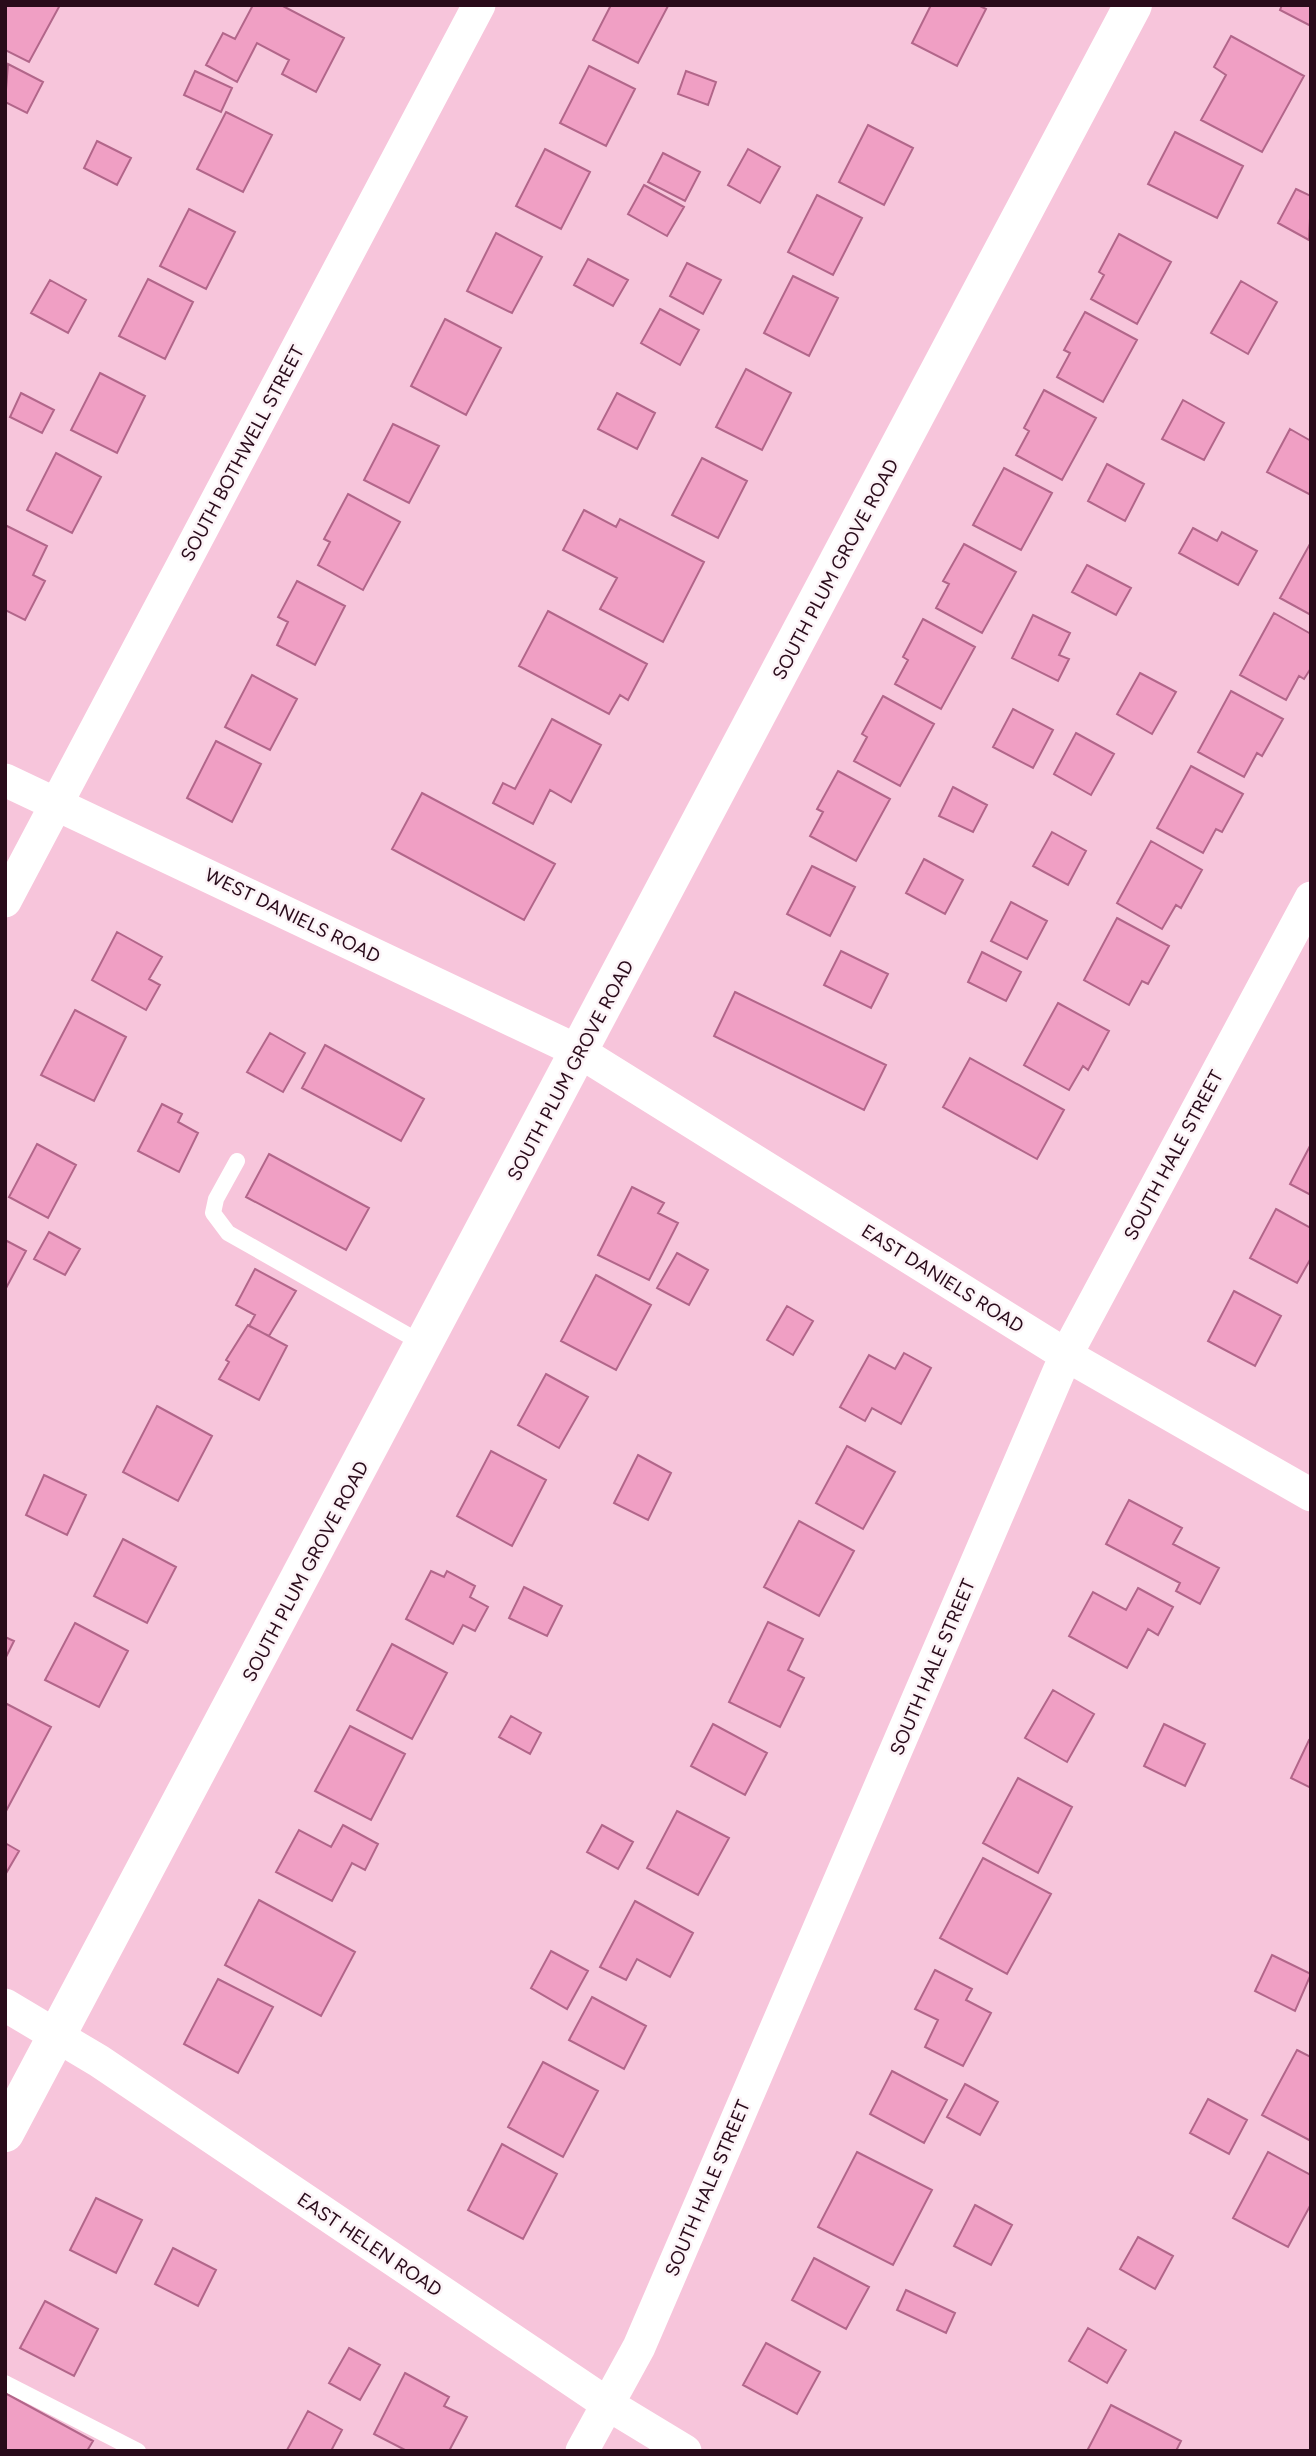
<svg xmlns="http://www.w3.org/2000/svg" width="1316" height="2456" font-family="Figtree,sans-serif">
	<rect width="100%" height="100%" fill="#f7c5db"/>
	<path fill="#f09fc4" stroke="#b2668a" stroke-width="2" d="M5,5H60L29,62L5,50Z
		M253,5H281L344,38L316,92L282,74L289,60L257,43L237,82L206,65L223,33L235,39Z
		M611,5L668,6L638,63L593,40Z
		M931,5H978L986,9L957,66L912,43Z
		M1282,5H1311V26L1280,10Z
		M1231,36L1304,76L1262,152L1201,120L1226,75L1214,67Z
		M8,64L43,82L27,113L5,102Z
		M589,66L635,89L606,146L560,123Z
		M195,71L232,88L221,112L184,95Z
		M686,71L716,82L708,105L678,94Z
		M226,112L272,135L243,192L197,169Z
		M868,125L913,148L884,205L839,182Z
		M1175,132L1243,166L1217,218L1148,184Z
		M97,141L131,158L117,185L84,168Z
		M545,149L590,172L561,229L516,206Z
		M748,149L780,167L760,203L728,185Z
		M663,153L700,172L685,201L648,182Z
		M644,185L684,207L667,236L628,214Z
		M1296,189L1311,196L1309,240L1278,223Z
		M817,195L862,218L833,275L788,252Z
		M189,209L235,232L206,289L160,266Z
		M496,233L542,257L512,313L467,291Z
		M1119,234L1171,262L1137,324L1091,299L1104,275L1099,272Z
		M588,259L628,280L613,306L574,285Z
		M687,263L721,280L703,314L670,296Z
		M793,276L838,298L809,356L764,333Z
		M148,279L193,302L165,359L119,336Z
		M50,280L86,300L68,333L31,313Z
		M1241,281L1277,302L1248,354L1211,333Z
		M660,309L699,330L680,365L641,343Z
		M1085,312L1137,340L1103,402L1057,377L1070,353L1064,350Z
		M445,319L501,348L466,415L411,386Z
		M746,369L791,393L762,450L716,427Z
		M100,373L145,396L117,453L71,430Z
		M1044,390L1096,418L1062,480L1016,455L1029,431L1024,428Z
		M21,393L54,410L42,433L10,417Z
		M617,393L655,413L637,449L598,429Z
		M1183,400L1224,423L1204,460L1162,439Z
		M393,424L439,446L409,503L364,480Z
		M1290,429L1311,441V495L1267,472Z
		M56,453L101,477L72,533L27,510Z
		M702,458L747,481L718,538L672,515Z
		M1107,464L1144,484L1125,521L1088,501Z
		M1004,468L1052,493L1021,550L973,525Z
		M348,494L400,522L363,590L318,565L330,542L324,539Z
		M584,510L616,527L620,519L704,562L663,642L600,609L617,578L563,550Z
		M5,525L47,546L33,575L45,581L25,620L5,610Z
		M1193,528L1217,541L1222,532L1257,551L1238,585L1179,553Z
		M1311,542V615L1280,598Z
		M964,544L1016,572L982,633L936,608L949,584L943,581Z
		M1087,565L1131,588L1116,615L1072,592Z
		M297,581L345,606L315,665L277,645L288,622L278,617Z
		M548,611L647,664L628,700L620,695L609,714L519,666Z
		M1274,613L1311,634V668L1304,679L1299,676L1286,700L1240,675Z
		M1033,615L1070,633L1059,655L1069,659L1058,681L1012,658Z
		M923,619L975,647L941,709L895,684L908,660L903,657Z
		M1140,673L1176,692L1152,734L1117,714Z
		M252,675L297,699L270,750L225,727Z
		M1231,691L1283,719L1262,756L1257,753L1244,777L1198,752Z
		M883,696L934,724L900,786L854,761L867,737L862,734Z
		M1013,709L1053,730L1033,768L993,747Z
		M552,719L601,745L571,802L550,790L533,824L493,803L503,783L515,789Z
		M1076,733L1114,754L1091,795L1054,774Z
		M216,741L261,764L232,822L187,798Z
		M1191,766L1243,794L1222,832L1216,829L1203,853L1157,828Z
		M838,771L890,799L856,861L810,836L823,812L817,809Z
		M953,787L987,805L973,832L939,816Z
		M422,793L555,864L524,920L392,849Z
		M1052,832L1086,851L1068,885L1033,866Z
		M1151,841L1202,870L1181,908L1176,905L1162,929L1117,903Z
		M924,859L963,880L945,914L906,893Z
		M812,866L855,887L830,936L787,914Z
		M1011,902L1047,921L1027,959L991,941Z
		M1117,918L1169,946L1148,984L1142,981L1129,1005L1084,980Z
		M117,932L162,957L149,979L160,985L146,1010L92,980Z
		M841,951L888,974L871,1008L824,985Z
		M982,952L1021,972L1006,1001L968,982Z
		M735,992L886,1065L864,1110L714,1036Z
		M1058,1003L1109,1031L1088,1070L1083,1066L1069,1090L1024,1065Z
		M75,1010L126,1037L94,1101L41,1075Z
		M270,1033L305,1053L283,1092L247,1072Z
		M325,1045L424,1099L401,1141L302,1088Z
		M970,1058L1064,1110L1037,1159L943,1107Z
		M162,1104L182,1114L178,1122L198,1133L179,1172L138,1151Z
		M37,1144L76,1165L48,1218L9,1197Z
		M1311,1144V1195L1290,1184Z
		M269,1154L369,1208L346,1250L246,1197Z
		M632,1187L664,1203L658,1213L678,1223L649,1280L598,1255Z
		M1276,1209L1311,1228V1258L1297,1283L1250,1258Z
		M49,1232L80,1249L65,1275L34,1259Z
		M5,1240L26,1251L5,1290Z
		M677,1253L708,1270L689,1305L657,1288Z
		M255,1269L296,1291L269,1336L249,1326L255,1315L236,1305Z
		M596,1275L651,1305L616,1370L561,1341Z
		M1234,1291L1281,1316L1255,1366L1208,1341Z
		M787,1306L813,1321L793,1355L767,1340Z
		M248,1325L287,1346L259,1400L219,1379L229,1362L226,1360Z
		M904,1353L931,1368L901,1424L872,1408L865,1421L840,1407L869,1355L895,1369Z
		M546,1374L588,1397L559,1448L518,1425Z
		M157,1406L212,1436L178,1501L123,1472Z
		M847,1446L895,1472L863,1529L816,1503Z
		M491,1451L546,1480L512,1546L457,1516Z
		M638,1455L671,1473L648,1520L614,1503Z
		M44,1475L86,1495L67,1535L26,1515Z
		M1129,1500L1182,1528L1173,1544L1219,1568L1200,1604L1176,1591L1180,1583L1106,1544Z
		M799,1521L854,1551L819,1616L764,1587Z
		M123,1539L176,1567L147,1623L94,1596Z
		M431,1571L444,1577L447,1571L475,1586L470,1597L488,1607L475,1631L463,1625L453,1644L406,1619Z
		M524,1587L562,1606L547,1636L509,1618Z
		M1138,1588L1173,1607L1158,1635L1148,1629L1127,1668L1069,1636L1093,1592L1126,1610Z
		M768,1622L803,1639L788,1670L804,1678L780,1727L729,1702Z
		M75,1623L128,1651L99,1707L45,1680Z
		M5,1637L14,1641L5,1659Z
		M392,1644L447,1673L412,1739L357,1710Z
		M1053,1690L1094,1714L1067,1762L1025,1738Z
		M5,1703L51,1727L5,1813Z
		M511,1716L541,1733L530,1754L499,1737Z
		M713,1724L767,1753L745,1795L691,1766Z
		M1164,1724L1205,1744L1185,1786L1144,1766Z
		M350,1726L405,1754L371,1820L315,1791Z
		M1309,1740L1311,1741V1788L1291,1778Z
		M1018,1778L1072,1807L1038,1873L983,1843Z
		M677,1811L729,1838L698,1895L647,1868Z
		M343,1825L378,1844L365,1870L352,1863L332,1901L276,1872L299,1830L331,1847Z
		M602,1825L633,1842L618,1869L587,1852Z
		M5,1843L19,1851L5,1875Z
		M983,1858L1051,1894L1007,1974L940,1938Z
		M259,1900L355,1952L321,2016L225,1965Z
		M635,1901L693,1933L670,1977L637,1959L626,1980L600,1967Z
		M551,1951L588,1971L567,2009L531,1988Z
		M1272,1955L1311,1974L1295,2011L1255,1991Z
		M935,1970L972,1989L966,2000L991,2013L963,2066L925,2047L938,2020L915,2009Z
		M218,1979L273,2007L238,2073L184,2044Z
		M592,1997L646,2026L624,2069L569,2040Z
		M1297,2050L1311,2057V2141L1262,2115Z
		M543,2062L598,2091L563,2157L508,2127Z
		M892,2071L947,2100L924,2143L870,2114Z
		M965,2084L998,2102L980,2135L947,2117Z
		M1208,2099L1247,2120L1229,2154L1190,2133Z
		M502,2144L557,2174L523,2239L468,2210Z
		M857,2152L932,2190L893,2265L818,2227Z
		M1268,2152L1311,2175V2204L1288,2247L1233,2218Z
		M96,2198L142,2220L116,2273L70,2250Z
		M975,2205L1012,2225L991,2265L954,2246Z
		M1138,2237L1173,2256L1155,2289L1120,2269Z
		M173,2248L216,2270L198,2306L155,2284Z
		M814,2258L869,2287L846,2329L792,2300Z
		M906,2290L955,2313L946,2333L897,2310Z
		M45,2301L98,2329L74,2376L20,2348Z
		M1088,2328L1126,2350L1107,2383L1069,2361Z
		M766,2343L820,2372L797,2414L743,2385Z
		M349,2348L380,2365L360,2400L329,2383Z
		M405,2373L449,2397L444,2406L467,2417L449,2451H407L374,2434Z
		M5,2393L93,2441L87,2451H5Z
		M1111,2405L1181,2441L1176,2451H1087Z
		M308,2411L342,2430L331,2451L287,2450Z"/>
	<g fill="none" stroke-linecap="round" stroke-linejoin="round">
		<path stroke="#fff" stroke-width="16" d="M237,1161L216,1199L213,1213L228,1233L425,1345
			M5,2383L138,2451"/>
		<path stroke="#fff" stroke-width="33" d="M5,780L580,1052L1066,1355L1311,1495
			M5,901L479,5
			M5,2005L99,2061L609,2405L685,2451
			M582,2451L639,2347L1066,1355L1311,898"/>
		<path stroke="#fff" stroke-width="38" d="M5,2133L1133,5"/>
	</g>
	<g text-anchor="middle" stroke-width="5" stroke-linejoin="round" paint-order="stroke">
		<g font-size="19" fill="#290b1a" stroke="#fcf3f7">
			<text transform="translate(242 453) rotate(-62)" y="7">SOUTH BOTHWELL STREET</text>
			<text transform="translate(835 569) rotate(-62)" y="7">SOUTH PLUM GROVE ROAD</text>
			<text transform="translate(293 915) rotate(26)" y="7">WEST DANIELS ROAD</text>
			<text transform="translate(570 1070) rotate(-62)" y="7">SOUTH PLUM GROVE ROAD</text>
			<text transform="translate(1173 1155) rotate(-62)" y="7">SOUTH HALE STREET</text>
			<text transform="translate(943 1278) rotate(32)" y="7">EAST DANIELS ROAD</text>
			<text transform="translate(305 1571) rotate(-62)" y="7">SOUTH PLUM GROVE ROAD</text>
			<text transform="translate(932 1667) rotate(-67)" y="7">SOUTH HALE STREET</text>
			<text transform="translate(707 2188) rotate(-67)" y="7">SOUTH HALE STREET</text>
			<text transform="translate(370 2244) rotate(34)" y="7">EAST HELEN ROAD</text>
		</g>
	</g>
	<rect width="1316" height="2456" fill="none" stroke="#290b1a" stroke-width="14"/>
</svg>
